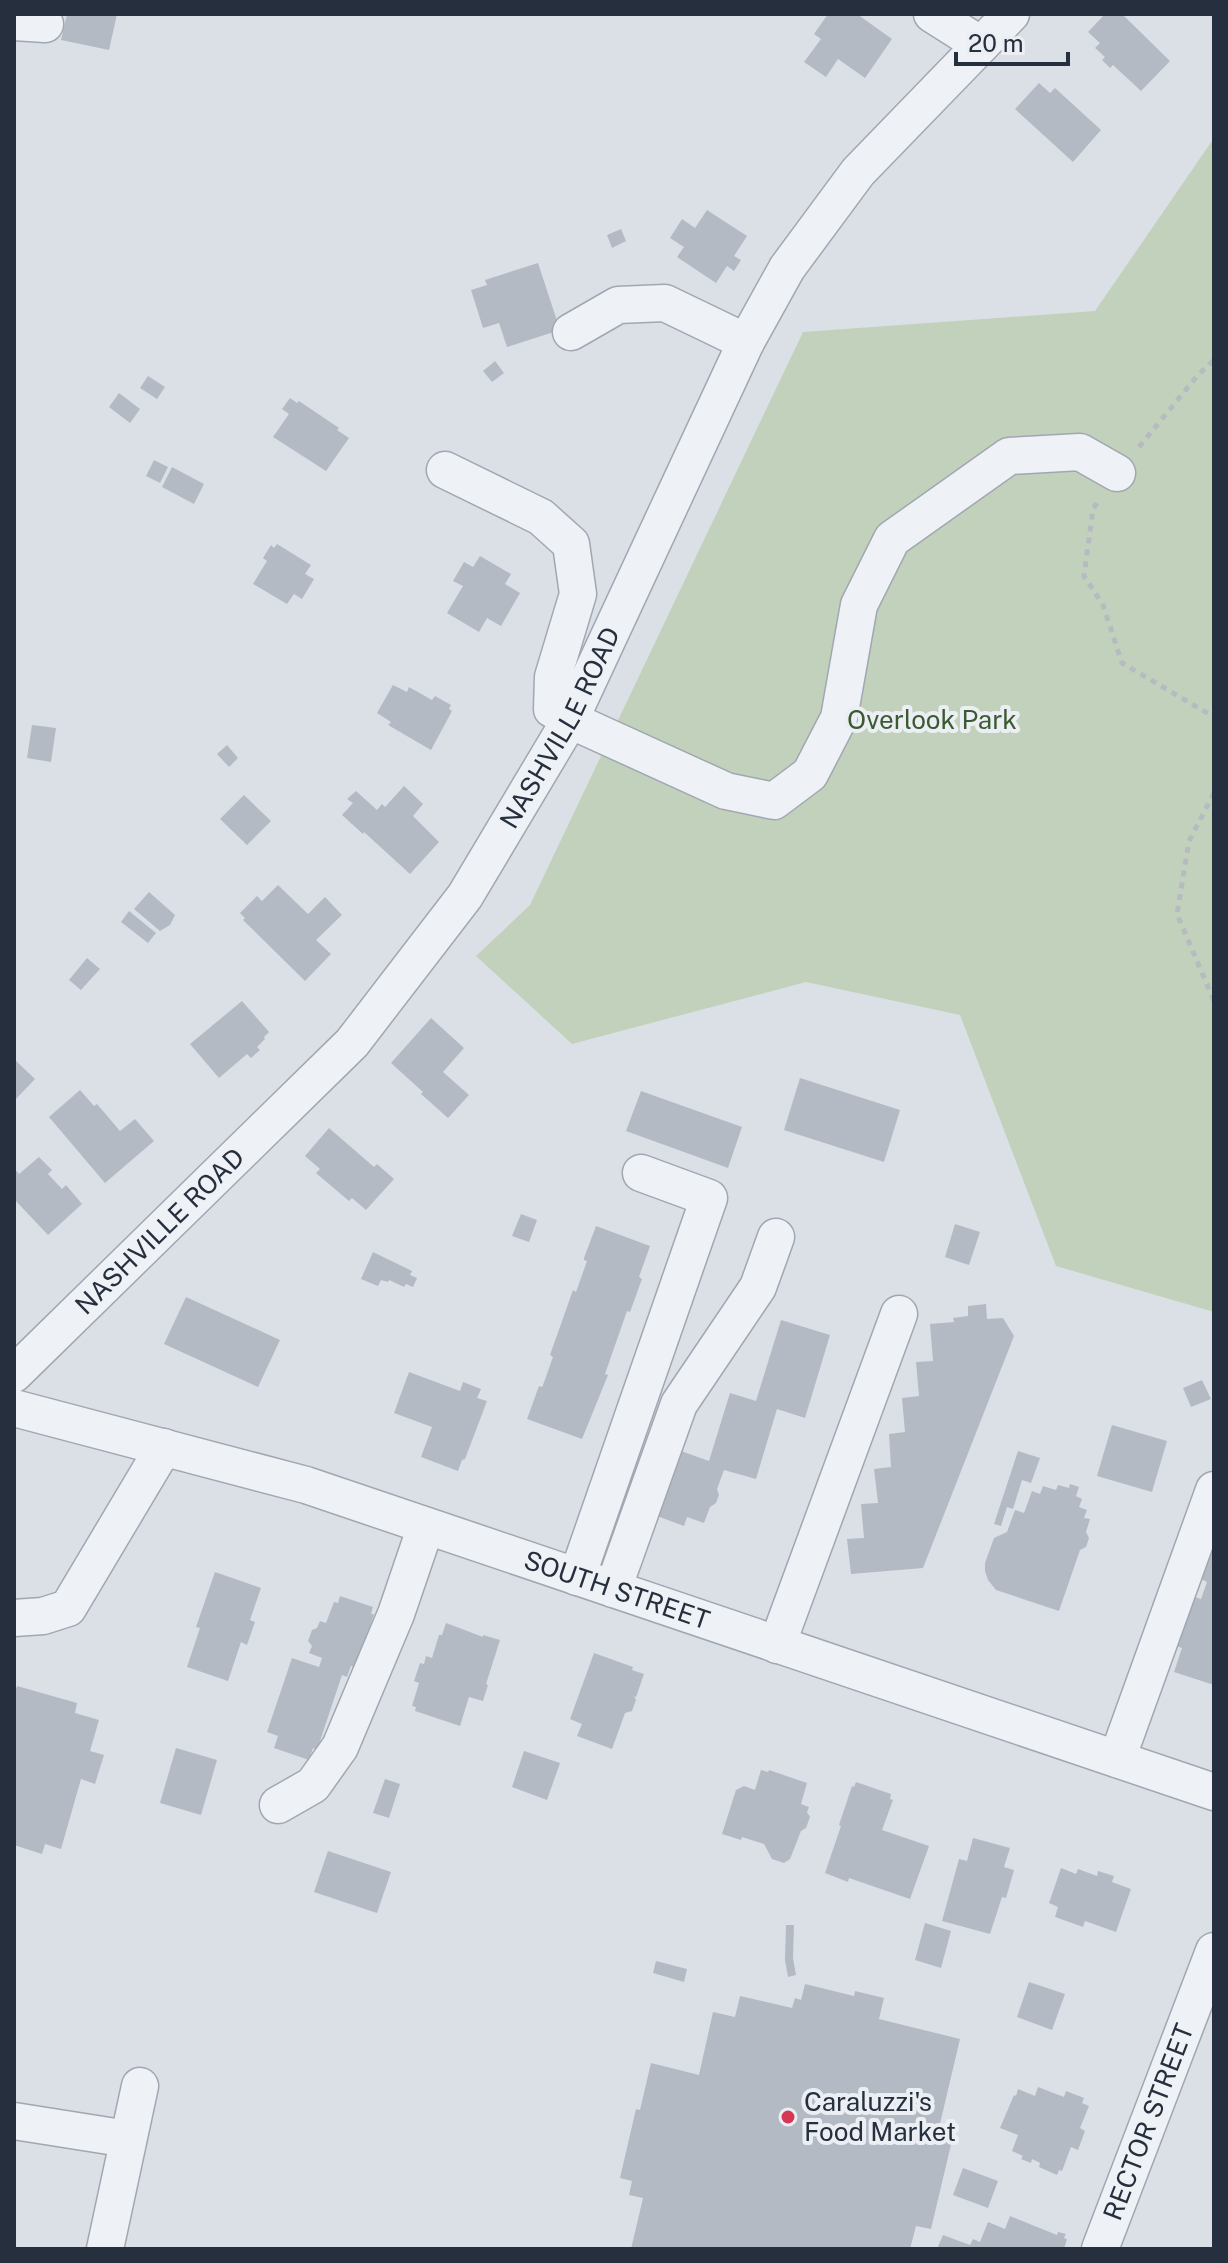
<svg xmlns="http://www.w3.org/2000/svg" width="1228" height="2263" font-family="'Public Sans',sans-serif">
	<rect width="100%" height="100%" fill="#dbe0e7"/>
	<path fill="#c2d1bc" d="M1214,138V1312L1056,1266L960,1015L806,982L572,1044L476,956L530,905L803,332L1095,311Z"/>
	<path fill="#b3bac4" d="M67,14H117L109,50L61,40Z
		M828,14L831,16L833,14H857L892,39L865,78L838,59L826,77L804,62L821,39L814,34Z
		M1105,14H1122L1170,61L1141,91L1113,65L1110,68L1102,60L1105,57L1095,48L1100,43L1088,32Z
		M1039,83L1050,93L1055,88L1101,130L1073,162L1015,109Z
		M707,210L747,236L734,256L741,260L734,271L727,266L716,283L677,257L684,247L670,238L682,219L695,228Z
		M621,229L626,241L612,248L607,235Z
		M538,263L560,330L507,347L499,323L483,328L471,290L487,285L485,280Z
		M495,361L504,373L492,382L483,371Z
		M148,376L165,387L157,399L140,388Z
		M119,393L140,409L130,423L109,407Z
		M290,398L297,403L299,401L339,428L337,430L349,438L326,471L273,437L289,414L282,409Z
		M154,460L168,467L160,483L146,476Z
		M172,467L204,484L194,504L162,487Z
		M277,544L311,565L305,574L314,579L302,599L294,594L287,604L253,584L267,561L263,558L271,545L274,548Z
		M480,556L511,574L505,584L520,593L501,626L487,618L479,632L447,613L463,586L453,581L464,562L473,567Z
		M393,685L407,692L409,687L432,700L435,696L451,705L449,709L452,711L431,750L388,725L391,722L377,713Z
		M32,725L56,728L51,762L27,758Z
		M227,745L238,758L229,767L217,754Z
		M404,786L423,804L413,816L439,842L410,874L364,832L363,834L342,815L353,803L347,799L356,791L377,810L382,804L385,807Z
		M244,795L271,821L247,845L220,819Z
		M278,885L308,914L325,897L342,915L316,940L331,954L305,981L243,920L245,918L240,913L257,896L262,901Z
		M149,892L175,915L170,925L160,931L134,909Z
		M129,911L156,933L148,943L121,922Z
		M87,958L100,969L81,990L69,980Z
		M242,1001L269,1032L264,1037L265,1039L257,1047L260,1050L251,1058L247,1054L219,1078L190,1044Z
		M431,1018L464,1048L443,1072L469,1095L448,1118L421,1094L423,1092L391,1063Z
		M14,1059L35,1079L14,1101Z
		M800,1078L900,1110L884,1162L784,1130Z
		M80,1090L94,1106L97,1104L120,1131L135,1119L154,1141L105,1183L49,1117Z
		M641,1091L742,1127L728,1168L626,1131Z
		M329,1128L374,1167L377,1164L394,1179L366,1210L352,1198L349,1201L316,1173L320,1169L305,1156Z
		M39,1157L52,1170L48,1174L62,1189L66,1185L82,1204L48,1235L14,1199V1168L19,1174Z
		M521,1214L537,1220L529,1242L512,1236Z
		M955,1224L980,1232L969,1265L945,1257Z
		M596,1226L650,1246L639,1277L642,1279L630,1312L627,1311L605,1374L608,1375L582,1439L527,1419L539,1386L542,1387L543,1385L553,1357L550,1355L573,1290L576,1292L587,1261L584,1260V1258Z
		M373,1252L412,1271L410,1275L417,1278L413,1287L406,1284L404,1287L389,1280L388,1282L381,1280L378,1286L361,1279Z
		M186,1297L280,1340L258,1387L164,1344Z
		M986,1304L987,1319L1003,1318L1014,1336L923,1568L851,1574L847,1539L864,1538L861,1504L878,1503L874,1469L891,1467L889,1434L905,1432L902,1398L919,1396L916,1362L933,1361L930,1324L954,1322L953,1318L968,1316V1306Z
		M781,1320L830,1335L805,1418L777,1409L756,1479L724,1470L717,1489L719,1495L716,1503L710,1507L704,1523L687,1517L684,1526L657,1516L681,1451L709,1461L730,1393L756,1401Z
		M409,1372L460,1391L463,1382L481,1389L477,1398L487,1401L465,1459L462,1460L458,1471L421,1457L432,1427L394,1413Z
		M1202,1380L1211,1399L1191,1407L1183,1388Z
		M1112,1425L1167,1441L1152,1492L1097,1476Z
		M1018,1451L1040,1458L1031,1483L1022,1480L1013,1509L1007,1507L1001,1526L994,1524Z
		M1070,1484L1079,1487L1076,1496L1082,1499L1079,1507L1087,1510L1084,1518L1090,1519L1086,1532L1089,1538L1086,1547L1080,1550L1059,1611L996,1590L988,1580L985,1571V1563L994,1538L1007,1532L1015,1510L1024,1513L1032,1491L1040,1494L1043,1486L1056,1490L1058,1485L1069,1488Z
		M1214,1542V1685L1174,1672L1182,1648L1163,1641L1192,1596L1201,1599L1207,1582L1201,1579Z
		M215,1572L261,1588L250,1620L255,1622L247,1645L241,1642L228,1681L187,1667L200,1628L196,1627Z
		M340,1596L373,1607L371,1614H374L366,1638L372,1640L361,1670L351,1666L347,1677L342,1675L317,1750L313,1748L309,1760L274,1748L278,1736L267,1732L292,1658L319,1667L322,1658L309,1653L312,1646L308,1641L312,1630L317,1628L320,1621L326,1623L334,1602L338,1603Z
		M446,1623L483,1637V1635L500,1640L486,1684L488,1685L483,1701L469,1697L460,1726L415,1711L416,1707L412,1706L419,1683L414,1681L420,1663L424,1664L426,1656L432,1658L439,1635H442Z
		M594,1653L633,1667L632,1670L644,1674L636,1697L634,1696L636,1700L632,1711L625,1713L612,1749L577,1736L582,1724L570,1719Z
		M17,1686L77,1703L75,1713L99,1720L90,1751L104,1755L95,1784L81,1779L61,1849L45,1844L42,1854L14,1845V1694Z
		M176,1748L217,1760L201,1815L160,1803Z
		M524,1751L560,1763L547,1800L512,1787Z
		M761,1770L768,1772L769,1770L807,1783L801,1804L809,1807L807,1812L810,1817L806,1828L801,1831L790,1859L784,1863L772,1859L764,1844L742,1837L741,1840L722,1834L736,1790L744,1786L755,1790Z
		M385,1779L400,1784L389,1818L373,1813Z
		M856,1782L891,1794L890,1799L893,1800L882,1830L929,1846L910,1899L849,1878L848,1882L825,1873L841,1826L839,1825L852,1786L854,1787Z
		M973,1838L1010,1848L1004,1867L1014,1870L1006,1898L1002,1897L990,1934L942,1921L959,1859L967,1861Z
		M328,1851L391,1872L377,1913L314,1892Z
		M1061,1868L1076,1874L1078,1869L1097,1876L1098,1871L1114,1876L1112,1882L1131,1889L1116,1932L1085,1921L1083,1927L1055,1917L1058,1907L1049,1903Z
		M925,1923L951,1931L941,1968L915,1960Z
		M786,1925H794L793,1958L796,1975L788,1977L785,1960Z
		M656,1961L687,1969L684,1982L653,1973Z
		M1029,1982L1065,1994L1052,2030L1017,2017Z
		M805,1984L854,1996L855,1991L884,1998L879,2019L960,2039L939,2128L954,2132L931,2229L916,2226L910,2249H631L643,2198L629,2195L632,2181L620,2178L636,2109L640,2110L651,2063L699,2075L713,2012L735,2017L740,1996L792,2008L795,1998L801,2000Z
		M1038,2087L1064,2097L1066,2091L1084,2098L1082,2103L1089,2106L1080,2128L1085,2131L1078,2150L1071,2147L1062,2171L1059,2170L1057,2175L1039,2167L1040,2163L1032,2159L1031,2163L1021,2159L1023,2156L1012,2151L1018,2135L1000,2128L1014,2095L1016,2096L1018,2089L1035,2096Z
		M963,2168L998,2181L988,2208L953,2195Z
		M1010,2216L1057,2235L1058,2232L1066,2234L1064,2238L1067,2239L1064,2249H937L943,2235L970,2245L973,2239L980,2242L988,2222L1005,2229Z"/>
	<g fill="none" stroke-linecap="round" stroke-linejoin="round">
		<defs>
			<g id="minor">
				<path d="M932,14L981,45"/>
				<path d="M14,22L45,24"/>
				<path d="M571,332L618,305L665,303L746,342"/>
				<path d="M445,470L541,517L571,544L578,594L553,677L552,709L570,720L726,791L774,801L810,774L839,718L859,605L892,539L1009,456L1080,452L1117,473"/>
				<path id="s1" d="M14,1374L352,1043L465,896L570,720L746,342L787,268L858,172L1011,14"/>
				<path id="s2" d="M14,1408L306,1485L1214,1792"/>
				<path d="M577,1577L709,1198L641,1173"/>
				<path d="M613,1589L679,1404L758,1287L776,1237"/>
				<path d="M14,1618L43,1616L68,1608L164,1447"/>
				<path d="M777,1645L899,1314"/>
				<path d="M1117,1759L1214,1490"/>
				<path d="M278,1805L313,1785L340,1747L396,1614L426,1526"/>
				<path d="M14,2121L128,2139"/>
				<path d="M105,2249L140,2086"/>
				<path id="s3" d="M1100,2249L1214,1951"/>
			</g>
		</defs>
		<use href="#minor" stroke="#a1a7b1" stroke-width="39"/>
		<path stroke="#b6bbc1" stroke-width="5" stroke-dasharray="6 6" stroke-linecap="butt" d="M1139,447L1198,375L1214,360
			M1097,503L1093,509L1084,576L1103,605L1122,663L1214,717
			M1214,793L1189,841L1177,914L1214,1001"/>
		<use href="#minor" stroke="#eef1f5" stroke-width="36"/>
	</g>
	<circle fill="#d43855" stroke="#ebeff4" stroke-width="3" cx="788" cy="2117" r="8"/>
	<g text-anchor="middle" stroke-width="8" stroke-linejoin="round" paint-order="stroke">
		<g font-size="26" fill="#3b5a32" stroke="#ebeff4">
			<text x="932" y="729">Overlook Park</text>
		</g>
		<g font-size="26" fill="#252f3d" stroke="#ebeff4">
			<text dy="9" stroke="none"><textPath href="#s1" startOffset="852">NASHVILLE ROAD</textPath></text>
			<text dy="9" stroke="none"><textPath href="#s1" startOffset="204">NASHVILLE ROAD</textPath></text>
			<text dy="9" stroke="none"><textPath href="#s2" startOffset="630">SOUTH STREET</textPath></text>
			<text dy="9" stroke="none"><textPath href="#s3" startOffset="136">RECTOR STREET</textPath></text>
		</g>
		<g font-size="26" fill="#252f3d" stroke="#ebeff4" text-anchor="start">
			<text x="804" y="2111">Caraluzzi's<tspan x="804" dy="30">Food Market</tspan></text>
		</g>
	</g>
	<rect width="1228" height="2263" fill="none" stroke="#252f3d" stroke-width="32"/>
	<path d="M956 52v12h112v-12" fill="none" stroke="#252f3d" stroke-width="4"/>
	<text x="968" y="52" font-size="24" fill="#252f3d" stroke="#ebeff4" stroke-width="6" paint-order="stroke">20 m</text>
</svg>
